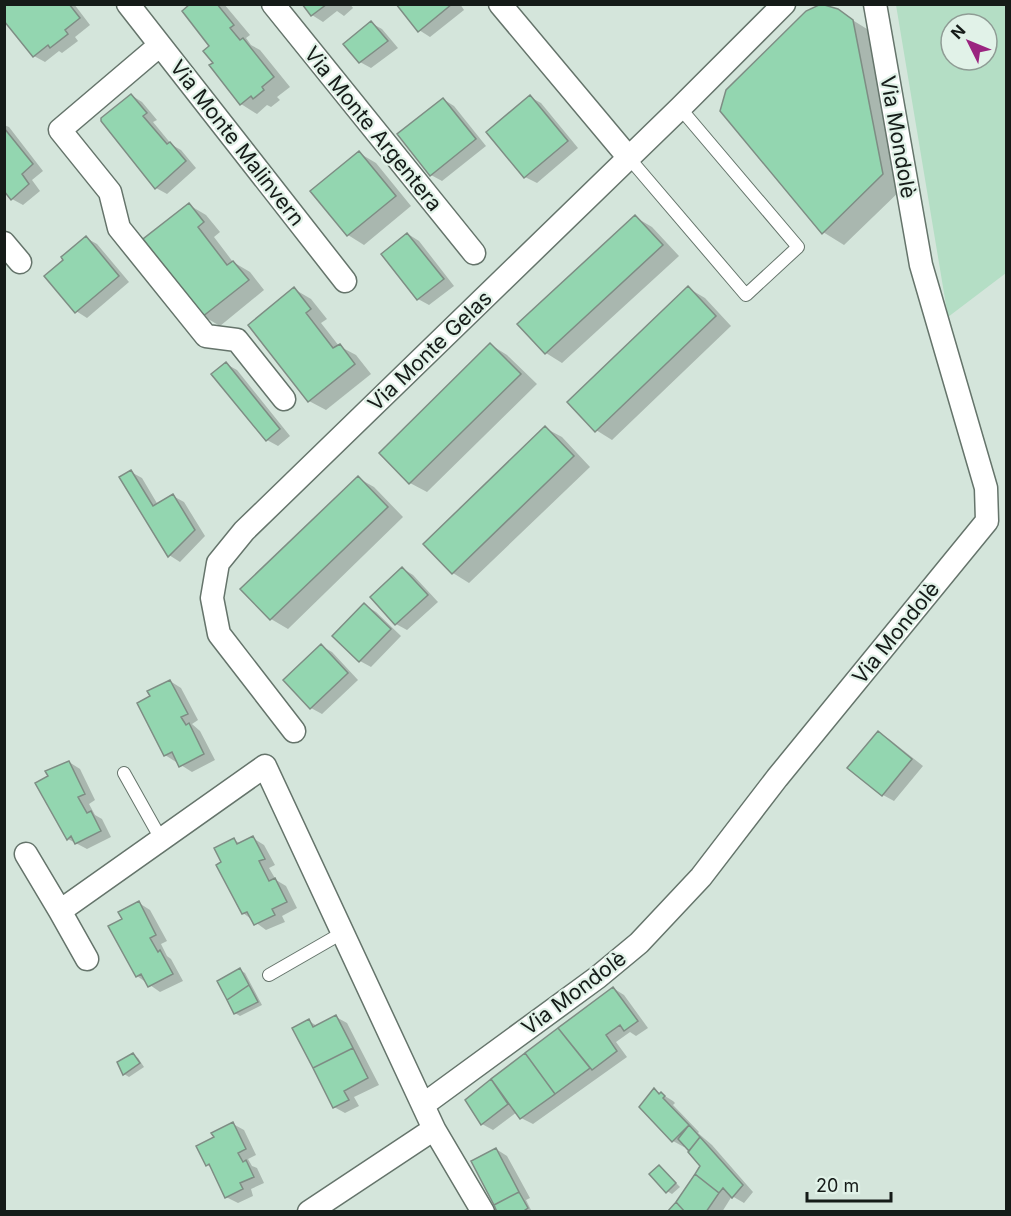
<svg xmlns="http://www.w3.org/2000/svg" width="1011" height="1216" font-family="Inter,sans-serif">
	<rect width="100%" height="100%" fill="#d4e5db"/>
	<path fill="#b4dec5" fill-rule="evenodd" d="M896,5H1006V273L948,317ZM951,24H987V60H951Z"/>
	<path fill="#0003" d="M9,4H74L90,25L75,37L78,41L62,53L59,51L45,62L34,56Z
		M192,4H224L250,35L246,38L251,45L260,50L290,87L277,97L280,100L271,107L267,105L257,114L241,104L215,63L212,46Z
		M304,4H350L353,8L344,16L337,11L323,22L312,15Z
		M397,4H460L464,10L430,37L419,30Z
		M838,11L875,34L904,187L844,245L823,232Z
		M371,23L382,29L398,48L371,68L360,62Z
		M131,95L142,102L157,120L153,122L172,145L181,150L196,168L167,194L156,188Z
		M530,97L541,103L578,148L537,183L525,177Z
		M443,99L454,106L486,146L442,181L431,175Z
		M4,125L9,127L43,171L32,180L40,191L23,205L12,199L4,189Z
		M359,153L376,163L411,206L364,245L348,235Z
		M189,205L206,215L220,232L214,237L233,262L250,272L264,290L220,326L203,316Z
		M635,217L652,227L679,256L562,363L546,353Z
		M408,234L419,241L454,286L429,305L418,299Z
		M86,238L97,244L129,282L87,318L76,311L65,261Z
		M688,288L705,298L731,326L612,440L596,430Z
		M294,289L311,299L327,319L321,323L339,346L356,355L371,374L326,410L309,401Z
		M491,345L507,355L537,384L427,492L410,483Z
		M226,364L237,370L290,436L278,446L267,440Z
		M545,428L562,437L590,467L469,583L453,573Z
		M131,472L142,478L158,505L173,496L184,502L205,536L180,562L169,555Z
		M358,478L374,487L403,517L288,629L271,619L242,589Z
		M402,568L413,575L438,602L407,630L396,624Z
		M365,605L376,612L401,636L371,667L360,661Z
		M321,646L332,652L358,680L322,714L311,708L285,680Z
		M170,681L181,688L198,720L192,724L200,731L215,760L192,772L165,755L152,697Z
		M878,733L889,739L923,766L894,801L883,795L849,768Z
		M69,762L80,769L95,800L89,804L95,815L102,819L111,837L87,849L68,839Z
		M253,838L264,845L275,865L269,868L276,880L286,886L297,908L282,916L285,922L266,930L243,913L223,863L234,840L241,844Z
		M139,903L150,910L167,941L161,944L167,956L171,959L183,981L160,992L137,976L124,919Z
		M240,970L245,973L262,1005L240,1016L235,1013Z
		M613,988L624,995L648,1028L636,1036L630,1032L616,1042L627,1057L533,1124L521,1118L517,1112L493,1130L482,1124L467,1100Z
		M336,1017L347,1023L379,1085L354,1097L359,1106L345,1113L334,1107L309,1021L317,1026Z
		M133,1055L138,1058L144,1067L129,1077L124,1074Z
		M655,1090L673,1101L675,1103L673,1105L699,1132L698,1133L712,1145L753,1192L744,1203L732,1196L722,1212H669L702,1166L686,1145L684,1147L673,1141Z
		M233,1124L244,1130L256,1155L248,1159L252,1166L257,1168L264,1183L251,1189L253,1196L238,1203L226,1197L213,1168L207,1165L216,1138Z
		M496,1149L507,1156L530,1198L526,1200L532,1212H499Z
		M660,1167L680,1187L672,1194L667,1191Z"/>
	<path fill="#93d6b0" stroke="#7e8d84" stroke-width="1.5" d="M7,4H69L80,18L65,30L68,34L50,48L48,45L33,57L4,21V7Z
		M190,4H217L234,25L230,28L240,40L243,38L274,77L262,87L264,90L253,99L251,96L240,105L209,65L213,63L203,51L209,46L182,11Z
		M302,4H327L311,16Z
		M396,4H452L418,32Z
		M821,4L838,9L853,20L883,174L822,234L720,111L726,90L806,11Z
		M371,21L388,41L359,63L343,44Z
		M131,94L147,113L143,116L167,144L170,142L186,161L155,189L101,121V118Z
		M530,95L568,141L524,178L486,132Z
		M443,98L476,139L430,176L397,134Z
		M4,128L33,164L22,174L29,184L11,200L4,191Z
		M359,151L396,196L347,236L310,191Z
		M189,203L204,222L198,227L227,265L233,261L249,280L202,317L143,239Z
		M635,215L663,245L545,354L517,324Z
		M407,233L444,279L417,300L381,254Z
		M86,236L119,276L75,313L44,276L63,260L61,257Z
		M688,286L716,316L595,432L567,402Z
		M294,287L311,309L306,313L333,348L340,344L355,364L308,402L248,325Z
		M490,343L521,374L409,484L379,453Z
		M226,362L280,429L266,441L211,374Z
		M545,426L574,456L452,574L423,544Z
		M131,470L153,506L173,494L195,530L168,557L119,477Z
		M358,476L388,507L270,620L240,589Z
		M402,567L428,595L395,625L370,597Z
		M364,603L391,629L359,662L332,636Z
		M321,644L348,673L310,709L283,680Z
		M170,680L188,714L181,717L186,725L189,723L204,754L179,767L172,752L164,756L137,703L150,696L147,691Z
		M878,731L912,759L882,796L847,768Z
		M69,761L85,794L78,797L87,813L91,811L101,831L75,844L71,836L67,840L35,783L48,776L45,771Z
		M253,836L265,859L259,861L269,881L275,878L287,902L272,909L275,915L254,925L247,912L242,914L216,865L221,862L214,848L234,838L237,844Z
		M139,901L156,935L150,938L158,952L160,950L173,974L148,987L141,974L136,977L108,926L122,919L118,912Z
		M240,968L249,985L227,1000L217,981Z
		M249,985L258,1002L234,1014L227,1000Z
		M613,987L638,1021L624,1031L620,1025L606,1035L617,1051L592,1070L558,1028Z
		M336,1015L353,1048L313,1068L292,1028L309,1019L313,1027Z
		M558,1028L590,1068L555,1094L525,1053Z
		M353,1048L368,1078L344,1091L349,1100L333,1108L313,1068Z
		M133,1053L140,1063L123,1075L117,1062Z
		M525,1053L555,1094L520,1119L491,1079Z
		M491,1079L508,1104L481,1125L465,1100Z
		M654,1088L659,1094L661,1092L665,1096L663,1098L689,1125L672,1142L639,1107Z
		M233,1122L246,1149L238,1153L243,1162L246,1160L254,1177L240,1183L243,1189L225,1198L209,1164L206,1166L196,1146L214,1137L211,1133Z
		M689,1125L700,1137L689,1151L678,1139Z
		M700,1137L743,1185L732,1198L723,1188L719,1193L695,1174L700,1166L688,1152Z
		M496,1148L519,1192L494,1205L471,1161Z
		M659,1165L676,1183L666,1193L649,1174Z
		M695,1174L719,1193L706,1212H685L676,1202Z
		M519,1192L528,1208L522,1212H497L494,1205Z
		M676,1202L685,1212H667Z"/>
	<g fill="none" stroke-linecap="round" stroke-linejoin="round">
		<defs>
			<path id="service" d="M629,158L746,295L798,247L680,108
				M124,773L161,839
				M269,975L342,933"/>
			<path id="minor" d="M128,4L345,281
				M273,4L474,253
				M500,4L629,158
				M160,45L60,130L110,192L119,228L206,336L237,340L284,399
				M4,243L20,262
				M294,731L219,634L212,598L218,563L244,531L680,108L784,4
				M26,854L60,911L265,766L434,1129L309,1212
				M60,911L87,959
				M423,1105L598,977L639,943L701,877L777,778L987,521L986,488L921,265L875,4
				M434,1129L483,1212"/>
		</defs>
		<use href="#service" stroke="#65746b" stroke-width="14"/>
		<use href="#minor" stroke="#65746b" stroke-width="25"/>
		<use href="#service" stroke="#fff" stroke-width="12"/>
		<use href="#minor" stroke="#fff" stroke-width="22"/>
	</g>
	<g text-anchor="middle" stroke-width="4.5" stroke-linejoin="round" paint-order="stroke">
		<g font-size="21" fill="#151b18" stroke="#e1f2e8">
			<text transform="translate(373 129) rotate(51)" y="7">Via Monte Argentera</text>
			<text transform="translate(898 137) rotate(80)" y="7">Via Mondolè</text>
			<text transform="translate(237 143) rotate(52)" y="7">Via Monte Malinvern</text>
			<text transform="translate(430 351) rotate(-44)" y="7">Via Monte Gelas</text>
			<text transform="translate(896 633) rotate(-51)" y="7">Via Mondolè</text>
			<text transform="translate(574 993) rotate(-37)" y="7">Via Mondolè</text>
		</g>
	</g>
	<rect width="1011" height="1216" fill="none" stroke="#151b18" stroke-width="12"/>
	<g transform="translate(969 42) rotate(313)"><circle r="28" fill="#e1f2e8" stroke="#8f9c95" stroke-width="1.5"/>
	<path d="M0-4.5L10 22L0 15L-10 22Z" fill="#9a247f"/>
	<text y="-9" font-size="16" font-weight="bold" text-anchor="middle" fill="#151b18">N</text>
	</g>
	<path d="M807 1192v9h84v-9" fill="none" stroke="#151b18" stroke-width="3"/>
	<text x="816" y="1192" font-size="18" fill="#151b18" stroke="#e1f2e8" stroke-width="4.5" paint-order="stroke">20 m</text>
</svg>
